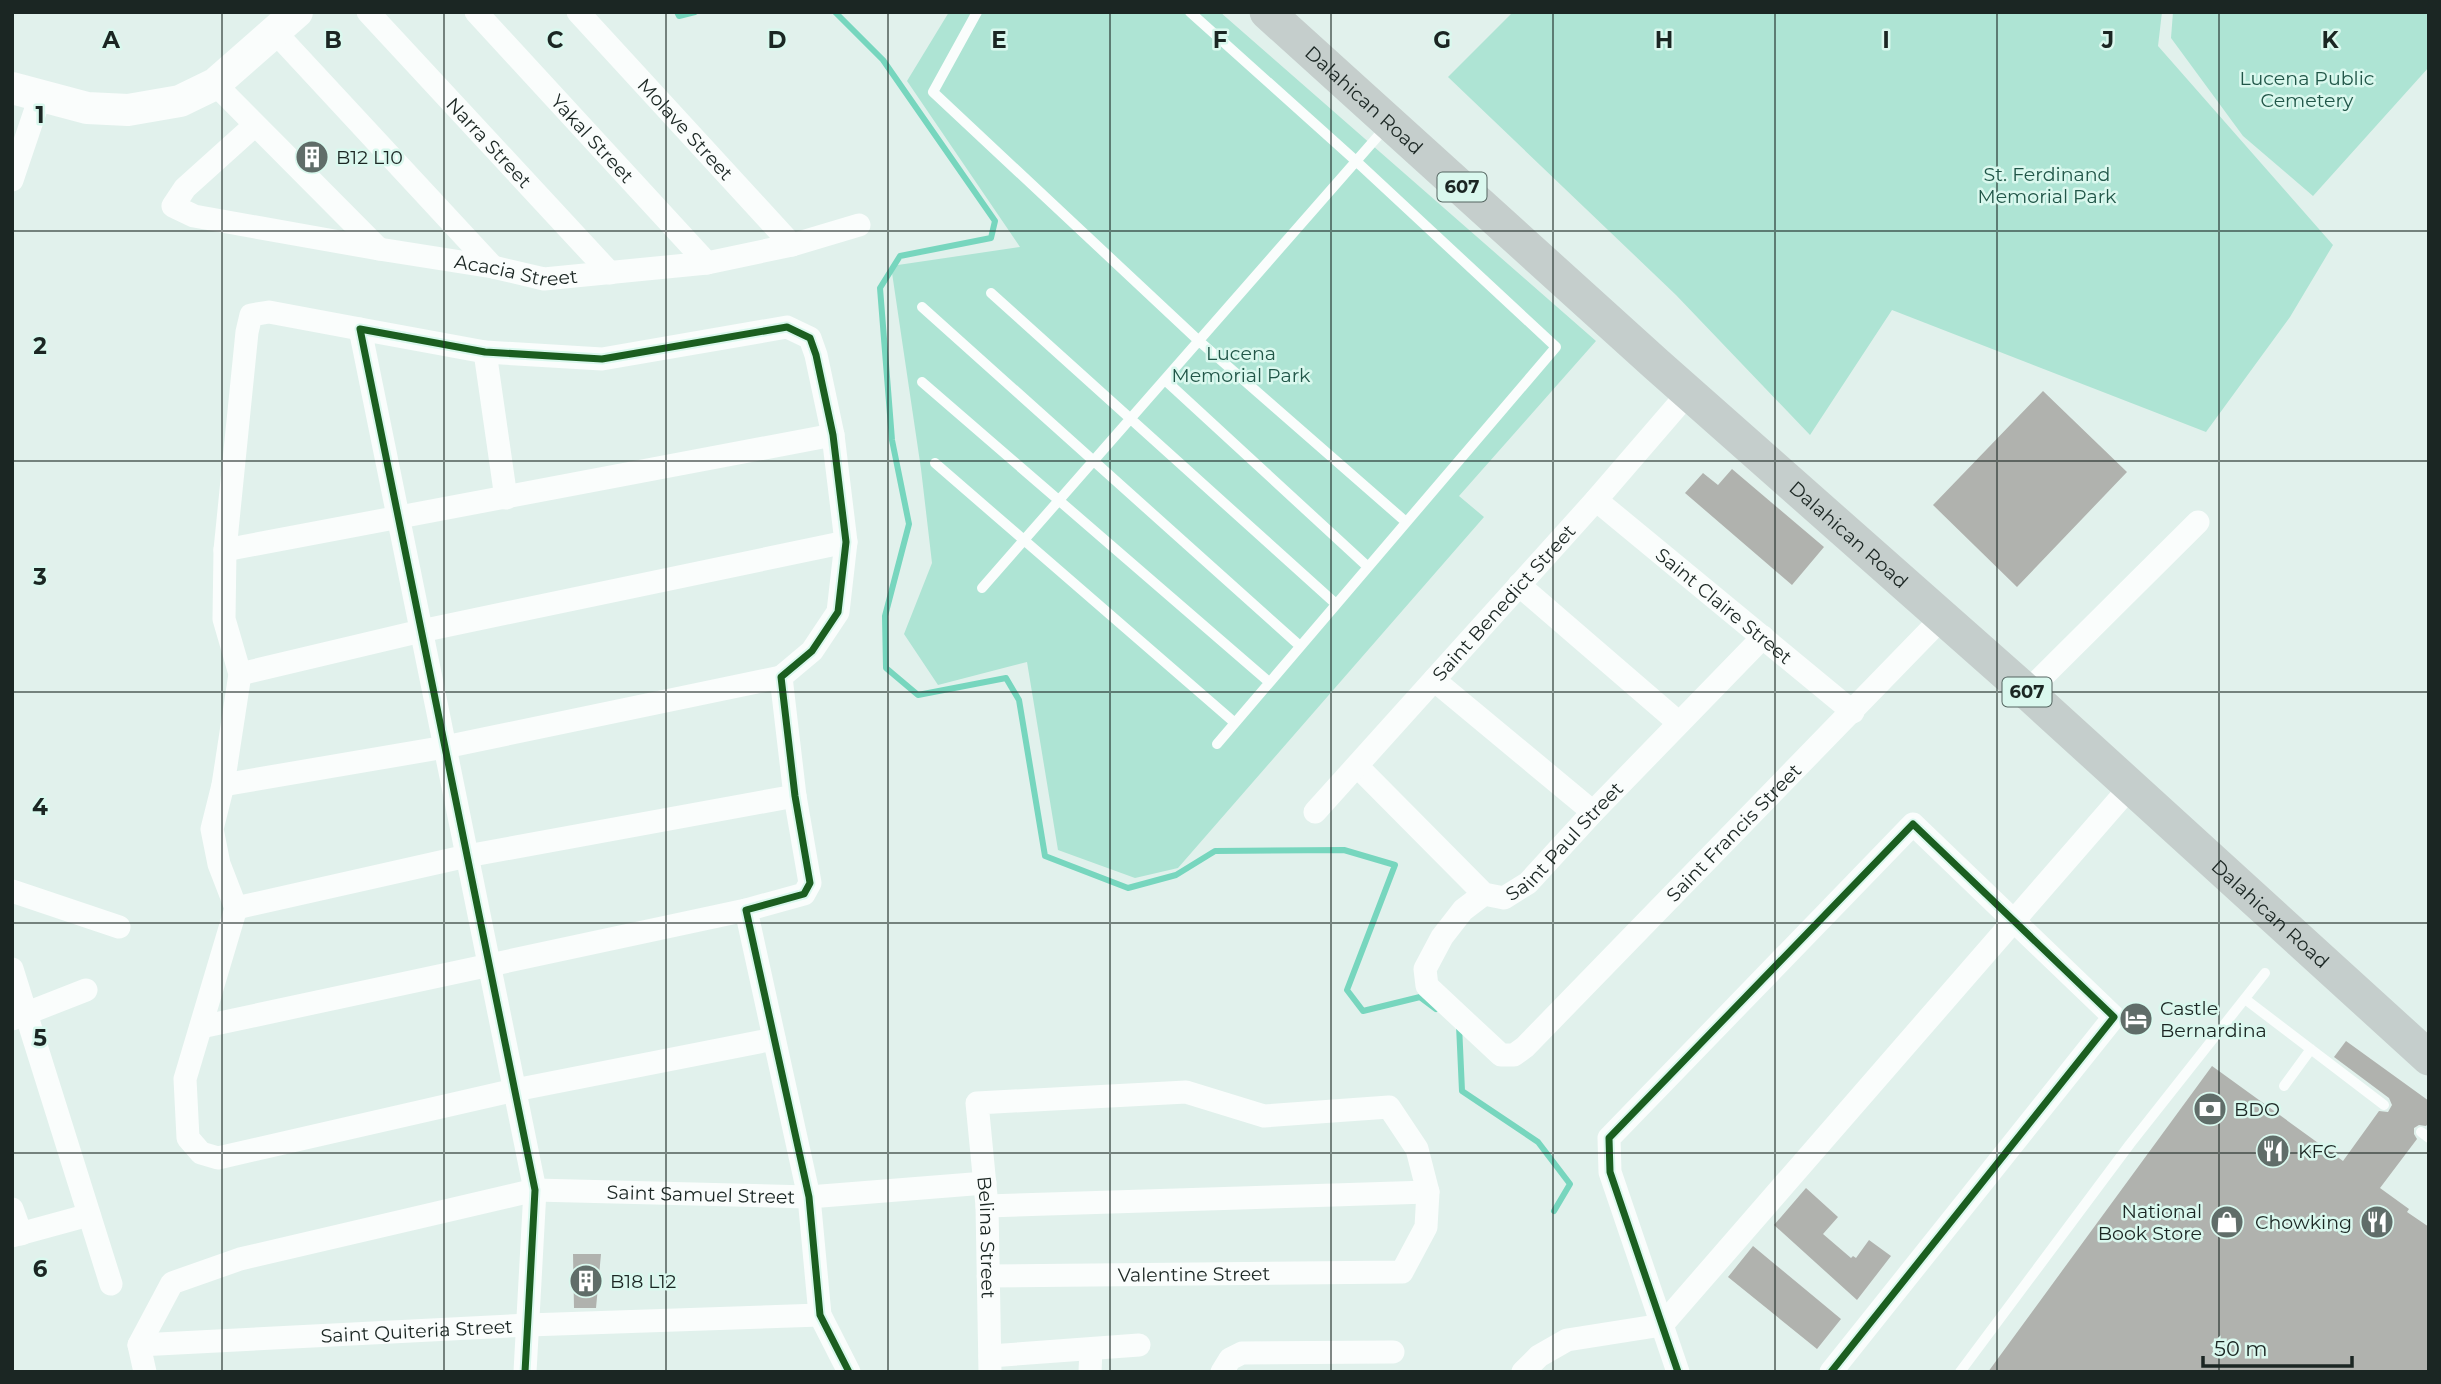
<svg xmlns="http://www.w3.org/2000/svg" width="2441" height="1384" font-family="Montserrat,sans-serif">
	<rect width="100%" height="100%" fill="#e1f1ec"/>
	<path fill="#aee4d4" d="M949,12H1220L1596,341L1459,496L1484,517L1178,868L1135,878L1058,850L1027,662L938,685L904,634L932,563L921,469L891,266L1020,247L907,81Z
		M1513,12H2162L2158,46L2333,245L2290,317L2206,432L1892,310L1810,435L1676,295L1448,77Z
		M2173,12H2429V67L2313,196L2243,136L2171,38Z"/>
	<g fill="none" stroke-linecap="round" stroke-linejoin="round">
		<path stroke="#77d6be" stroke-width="6" d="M677,12L679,16L695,12
			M835,12L883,60L995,221L991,238L900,256L880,288L892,440L909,524L885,616L886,668L918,695L1006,678L1019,700L1045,856L1128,888L1176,875L1215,851L1344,850L1395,865L1347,990L1363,1011L1420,997L1436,1009
			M1459,1025L1462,1091L1538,1142L1570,1184L1554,1211"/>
	</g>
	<path fill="#b0b2ae" d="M2043,391L2127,472L2017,587L1933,505Z
		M1732,469L1824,547L1792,585L1685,493L1703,473L1718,485Z
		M2346,1041L2429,1101V1122L2426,1126L2419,1125L2414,1128V1134L2417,1139L2380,1188L2409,1209L2407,1212L2429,1227V1372H1988L2212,1066L2343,1161L2379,1111L2388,1112L2392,1105L2389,1098L2334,1057Z
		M1806,1188L1838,1217L1823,1234L1851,1258L1853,1256L1856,1258L1869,1240L1891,1256L1857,1300L1774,1225Z
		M1753,1246L1841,1319L1817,1349L1728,1277Z
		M573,1254H601L596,1308H574Z"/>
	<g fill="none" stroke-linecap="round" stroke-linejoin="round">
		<path stroke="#fafdfc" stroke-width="10" d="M977,12L933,92L1199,341L1406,522
			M1190,12L1356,161L1556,347L1217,744
			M991,293L1336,604
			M922,307L1300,646
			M1165,380L1368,567
			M922,382L1269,682
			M935,463L1235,723
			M982,588L1386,127
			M2245,999L2384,1105
			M2284,1086L2311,1049
			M2421,1132L2429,1138
			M1960,1372L2130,1144L2265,973"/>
		<g stroke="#fafdfc" stroke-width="23">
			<path id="s1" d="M368,12L610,273"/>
			<path id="s2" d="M476,12L707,263"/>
			<path id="s3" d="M578,12L792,245"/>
			<path d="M275,32L493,267"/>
			<path d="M215,84L379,249"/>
			<path id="s4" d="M255,125L185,188L173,206L194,216L379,249L493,267L544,279L707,263L792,245L859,225"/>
			<path d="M12,180L40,97"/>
			<path d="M360,329L269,312L251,315L247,332L225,550L224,619L240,674L223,785L212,829L219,864L236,908L185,1079L188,1138L201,1153L218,1158L515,1090L774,1039"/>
			<path d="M485,352L506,498"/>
			<path id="s5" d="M1596,500L1853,712"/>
			<path d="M225,550L833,435"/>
			<path d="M1519,585L1679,723"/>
			<path d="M240,674L421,631L846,542"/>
			<path d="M1434,680L1593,812"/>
			<path d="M2027,692L2198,522"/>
			<path id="s6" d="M1357,766L1484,894L1504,898L1528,883L1593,812L1763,637"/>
			<path d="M223,785L445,747L781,677"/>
			<path id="s7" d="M1315,812L1596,500L1690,391"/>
			<path d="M12,891L119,927"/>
			<path id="s8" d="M1484,894L1463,910L1442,937L1425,969L1427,986L1501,1055H1514L1525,1047L1943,617"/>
			<path d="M236,908L467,856L795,796"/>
			<path d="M12,969L111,1284"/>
			<path d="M12,1019L86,990"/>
			<path d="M201,1027L746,910"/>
			<path d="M987,1206L1428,1192"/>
			<path d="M12,1209L21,1234"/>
			<path d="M12,1236L89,1215"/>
			<path id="s9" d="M988,1276L1402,1272L1426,1227L1428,1192L1417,1149L1389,1107L1264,1116L1186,1092L977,1103L987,1206L990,1372"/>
			<path id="s10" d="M139,1345L528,1325L820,1315"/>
			<path d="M990,1356L1139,1345"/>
			<path id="s11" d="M145,1372L139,1345L172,1283L240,1259L535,1190L809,1197L985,1183"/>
			<path d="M525,1372L535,1190L360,329L485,352L602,359L787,327L810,338L816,355L833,435L846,542L838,612L812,651L781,677L795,796L810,883L804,894L746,910L809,1197L820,1315L849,1372"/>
			<path d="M1090,1372L1091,1349"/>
			<path d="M1222,1372L1230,1359L1242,1353L1393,1352"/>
			<path d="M1523,1372L1539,1356L1567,1340L1662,1325L2131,786"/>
			<path d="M1678,1372L1610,1172L1609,1138L1913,824L2114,1017L1831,1372"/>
		</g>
		<path stroke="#fafdfc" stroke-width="32" d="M12,88L87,108L128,110L180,101L215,84L297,12"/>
		<path stroke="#c5cecc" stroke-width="35" id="s12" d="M1267,12L1656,364L2027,692L2429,1058"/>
		<defs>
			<path id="cycleway" d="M525,1372L535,1190L360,329L485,352L602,359L787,327L810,338L816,355L833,435L846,542L838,612L812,651L781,677L795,796L810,883L804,894L746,910L809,1197L820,1315L849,1372
				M1678,1372L1610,1172L1609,1138L1913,824L2114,1017L1831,1372"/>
		</defs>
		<use href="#cycleway" stroke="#daf8ee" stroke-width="11"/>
		<use href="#cycleway" stroke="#1b5e20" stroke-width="7"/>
	</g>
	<path fill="none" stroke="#1b2623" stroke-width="2" stroke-opacity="0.55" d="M222,12V1372M444,12V1372M666,12V1372M888,12V1372M1110,12V1372M1331,12V1372M1553,12V1372M1775,12V1372M1997,12V1372M2219,12V1372M12,231H2429M12,461H2429M12,692H2429M12,923H2429M12,1153H2429"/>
	<defs>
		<symbol id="building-disc" viewBox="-11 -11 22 22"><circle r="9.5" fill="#606d69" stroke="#daf8ee"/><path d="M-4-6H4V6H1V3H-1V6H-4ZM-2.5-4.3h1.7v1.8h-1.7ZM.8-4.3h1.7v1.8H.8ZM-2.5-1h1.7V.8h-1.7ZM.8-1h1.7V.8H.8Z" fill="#fff"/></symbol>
		<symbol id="hotel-disc" viewBox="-11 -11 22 22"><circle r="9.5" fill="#606d69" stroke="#daf8ee"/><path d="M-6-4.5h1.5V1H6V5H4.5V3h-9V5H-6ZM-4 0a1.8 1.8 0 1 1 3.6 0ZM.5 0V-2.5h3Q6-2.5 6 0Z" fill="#fff"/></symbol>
		<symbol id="bank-disc" viewBox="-11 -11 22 22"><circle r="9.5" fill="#606d69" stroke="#daf8ee"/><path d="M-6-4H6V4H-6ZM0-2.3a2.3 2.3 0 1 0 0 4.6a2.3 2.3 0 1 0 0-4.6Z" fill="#fff"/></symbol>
		<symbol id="restaurant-disc" viewBox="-11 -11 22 22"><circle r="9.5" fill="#606d69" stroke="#daf8ee"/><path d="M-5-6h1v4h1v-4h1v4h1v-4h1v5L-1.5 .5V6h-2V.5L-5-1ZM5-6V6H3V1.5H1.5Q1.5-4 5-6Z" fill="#fff"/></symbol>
		<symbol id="shop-disc" viewBox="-11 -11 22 22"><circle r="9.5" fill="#606d69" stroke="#daf8ee"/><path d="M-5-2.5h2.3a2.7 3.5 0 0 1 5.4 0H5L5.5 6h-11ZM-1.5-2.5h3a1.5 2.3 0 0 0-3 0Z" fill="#fff"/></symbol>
	</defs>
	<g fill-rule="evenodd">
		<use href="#building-disc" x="293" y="138" width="38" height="38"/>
		<use href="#hotel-disc" x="2117" y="1000" width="38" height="38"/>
		<use href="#bank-disc" x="2191" y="1090" width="38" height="38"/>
		<use href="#restaurant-disc" x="2254" y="1132" width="38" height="38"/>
		<use href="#shop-disc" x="2208" y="1203" width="38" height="38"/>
		<use href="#restaurant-disc" x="2358" y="1203" width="38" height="38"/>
		<use href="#building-disc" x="567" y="1262" width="38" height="38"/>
	</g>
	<g text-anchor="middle" stroke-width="5" stroke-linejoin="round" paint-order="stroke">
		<g fill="#daf8ee" stroke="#546560" stroke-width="2">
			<rect x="1437.5" y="172.5" width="49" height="29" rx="5"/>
			<rect x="2002.5" y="677.5" width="49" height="29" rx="5"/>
		</g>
		<g font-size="18" font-weight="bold" fill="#1b2623">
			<text x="1462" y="193">607</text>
			<text x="2027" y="698">607</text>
		</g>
		<g font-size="19" fill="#215648" stroke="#daf8ee">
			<text x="2307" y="85">Lucena Public<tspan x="2307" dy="22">Cemetery</tspan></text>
			<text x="2047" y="181">St. Ferdinand<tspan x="2047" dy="22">Memorial Park</tspan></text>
			<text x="1241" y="360">Lucena<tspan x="1241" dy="22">Memorial Park</tspan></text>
		</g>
		<g font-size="19" fill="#1b2623" stroke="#daf8ee">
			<text dy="7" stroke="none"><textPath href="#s12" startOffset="131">Dalahican Road</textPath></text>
			<text dy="7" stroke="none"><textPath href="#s3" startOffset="159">Molave Street</textPath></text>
			<text dy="7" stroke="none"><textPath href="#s2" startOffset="172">Yakal Street</textPath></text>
			<text dy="7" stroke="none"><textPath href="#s1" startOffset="178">Narra Street</textPath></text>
			<text dy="7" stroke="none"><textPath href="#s4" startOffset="466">Acacia Street</textPath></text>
			<text dy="7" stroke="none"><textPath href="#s12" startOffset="782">Dalahican Road</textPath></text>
			<text dy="7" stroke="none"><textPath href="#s7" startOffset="282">Saint Benedict Street</textPath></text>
			<text dy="7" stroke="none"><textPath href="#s5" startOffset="166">Saint Claire Street</textPath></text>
			<text dy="7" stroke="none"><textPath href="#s8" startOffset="541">Saint Francis Street</textPath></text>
			<text dy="7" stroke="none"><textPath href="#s6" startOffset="284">Saint Paul Street</textPath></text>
			<text dy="7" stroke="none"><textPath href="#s12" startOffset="1349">Dalahican Road</textPath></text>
			<text dy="7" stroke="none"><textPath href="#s11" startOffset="639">Saint Samuel Street</textPath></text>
			<text dy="7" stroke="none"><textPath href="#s9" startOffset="1146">Belina Street</textPath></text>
			<text dy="7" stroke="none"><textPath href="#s9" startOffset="206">Valentine Street</textPath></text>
			<text dy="7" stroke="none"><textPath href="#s10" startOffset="278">Saint Quiteria Street</textPath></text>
		</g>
		<g font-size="19" fill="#1b2623" stroke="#daf8ee" text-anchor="start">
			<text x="336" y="164">B12 L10</text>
			<text x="2160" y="1015">Castle<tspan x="2160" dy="22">Bernardina</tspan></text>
			<text x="2234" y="1116">BDO</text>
			<text x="2298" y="1158">KFC</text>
			<text x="2202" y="1218" text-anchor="end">National<tspan x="2202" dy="22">Book Store</tspan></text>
			<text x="2352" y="1229" text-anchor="end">Chowking</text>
			<text x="610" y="1288">B18 L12</text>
		</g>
	</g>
	<g font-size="23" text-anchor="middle" font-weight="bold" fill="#1b2623" stroke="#daf8ee" stroke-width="5" stroke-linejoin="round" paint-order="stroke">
		<text x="111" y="48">A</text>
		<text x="333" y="48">B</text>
		<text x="555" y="48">C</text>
		<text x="777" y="48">D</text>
		<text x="999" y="48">E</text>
		<text x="1220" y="48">F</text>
		<text x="1442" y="48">G</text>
		<text x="1664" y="48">H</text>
		<text x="1886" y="48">I</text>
		<text x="2108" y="48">J</text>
		<text x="2330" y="48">K</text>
		<text x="40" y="123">1</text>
		<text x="40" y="354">2</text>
		<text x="40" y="585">3</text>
		<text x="40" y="815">4</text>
		<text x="40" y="1046">5</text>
		<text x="40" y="1277">6</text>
	</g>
	<rect width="2441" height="1384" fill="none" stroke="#1b2623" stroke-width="28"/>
	<path d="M2203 1356v10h149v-10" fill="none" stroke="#1b2623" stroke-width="3.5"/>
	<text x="2214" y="1356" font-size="21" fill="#1b2623" stroke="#daf8ee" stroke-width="5" paint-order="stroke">50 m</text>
</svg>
